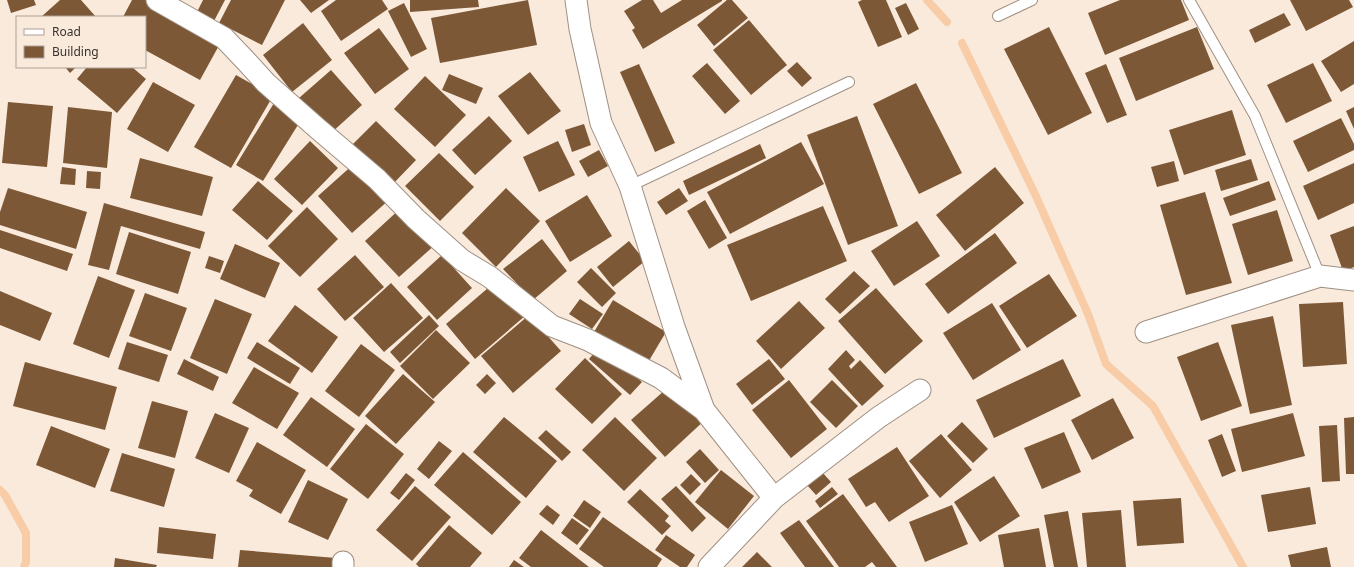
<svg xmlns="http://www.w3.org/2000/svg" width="1354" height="567" font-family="'Noto Sans',sans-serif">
	<rect width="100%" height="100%" fill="#faeadc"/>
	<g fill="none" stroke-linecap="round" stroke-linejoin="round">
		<path stroke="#f7cca7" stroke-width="8" d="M927,0L947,22
			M962,43L1035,194L1088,314L1106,364L1153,406L1243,567
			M0,490L5,495L26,533V562L24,567"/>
	</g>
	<path fill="#7d5836" d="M7,0H34L36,5L11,13Z
		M60,0H81L96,17H41Z
		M132,0H150L222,40L200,80L145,50V17H123Z
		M203,0H225L214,21L197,12Z
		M231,0H285L262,45L219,23Z
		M300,0H329L311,13Z
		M336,0H382L388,9L341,41L321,11Z
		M410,0H478L479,7L410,12Z
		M528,0L537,45L440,63L431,18Z
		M642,0H653L661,13L682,0H722V1L643,49L632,30L635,28L624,11Z
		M727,0H732L748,18L714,46L697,25Z
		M862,0H886L902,37L878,47L858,2Z
		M1120,0H1181L1189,20L1105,55L1088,13Z
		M1290,0H1349L1353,7L1306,31Z
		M404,3L427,49L411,57L388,11Z
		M906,3L919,29L908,35L895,8Z
		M1284,13L1291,25L1255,43L1249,30Z
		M749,20L787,65L751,95L713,50Z
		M303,23L332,60L292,92L263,55Z
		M1049,27L1092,113L1048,135L1004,49Z
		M1197,27L1214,69L1136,101L1119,58Z
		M379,28L409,69L375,94L344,53Z
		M1354,41V84L1341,92L1321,61Z
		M797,62L812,78L802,87L787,71Z
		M707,63L740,101L725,114L692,76Z
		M1313,63L1332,101L1286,123L1267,85Z
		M639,64L675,143L655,152L620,72Z
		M1106,64L1127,115L1107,123L1085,73Z
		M65,67H76L70,73Z
		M87,67H132L146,79L117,113L77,79Z
		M331,70L362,105L331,133L299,98Z
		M530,72L561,111L528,135L498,96Z
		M449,74L483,88L476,104L442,90Z
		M236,75L273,96L231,168L194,147Z
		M425,76L466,115L435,147L394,109Z
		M153,82L195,105L168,152L127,129Z
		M916,83L962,173L919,194L873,104Z
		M8,102L53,106L47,167L2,163Z
		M274,103L301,120L263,181L236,165Z
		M68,107L112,112L107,168L63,163Z
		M1354,107V129L1346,111Z
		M1232,110L1246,155L1184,175L1169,130Z
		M489,116L512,141L475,175L452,150Z
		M857,116L898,226L848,245L807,135Z
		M1341,118L1354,144V150L1308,172L1293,141Z
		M376,121L416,160L391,186L350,147Z
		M584,124L591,145L572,152L565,130Z
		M310,141L338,168L302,205L274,179Z
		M558,141L575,175L539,192L523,157Z
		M801,142L824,184L730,234L707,192Z
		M760,144L766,158L689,195L683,181Z
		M599,150L608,166L588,177L579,161Z
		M439,153L474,187L440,221L405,186Z
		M140,158L213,177L202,216L130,198Z
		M1251,159L1258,180L1221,191L1215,170Z
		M1174,161L1179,181L1157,187L1151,167Z
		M356,162L390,199L352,233L318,196Z
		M1354,163V203L1318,220L1303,186Z
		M62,167L76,169L75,185L60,184Z
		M995,167L1024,203L965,251L936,215Z
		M87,171L101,172L100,189L86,188Z
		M258,181L293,211L267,240L232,210Z
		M1269,181L1276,200L1230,216L1223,198Z
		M8,188L87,212L76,249L0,225V212Z
		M506,188L540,221L496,267L462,233Z
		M679,188L688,201L666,215L657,202Z
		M1205,192L1232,283L1186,295L1160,205Z
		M587,195L612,236L570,262L545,221Z
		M705,200L727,238L709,249L687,211Z
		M104,203L205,232L200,249L121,226L109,270L88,265Z
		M823,206L847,261L751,301L727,245Z
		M307,207L338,239L300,277L268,246Z
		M402,207L436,244L399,277L365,241Z
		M1277,210L1293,261L1248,275L1232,224Z
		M917,221L940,256L894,286L871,251Z
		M1354,226V267L1343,271L1330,235Z
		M0,230L73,254L67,271L0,248Z
		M129,232L191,252L178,294L116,274Z
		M995,233L1017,263L948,314L925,284Z
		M542,239L567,271L533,300L503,269Z
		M629,241L645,261L613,287L597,267Z
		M235,244L280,263L265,298L220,279Z
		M355,255L384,287L345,321L317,289Z
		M442,255L472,288L437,320L407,287Z
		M209,256L224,261L220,273L205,268Z
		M591,268L616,293L602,307L577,282Z
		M854,271L870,286L840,314L825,299Z
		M1049,274L1077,316L1027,348L999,306Z
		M98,276L135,290L109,358L73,344Z
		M495,282L525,316L475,359L446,324Z
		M391,283L423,318L384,352L353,318Z
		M876,288L923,341L885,374L838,321Z
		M0,291L52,313L40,341L0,325Z
		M145,293L187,308L171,351L129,336Z
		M215,299L252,314L227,374L190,358Z
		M580,299L603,314L592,329L569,314Z
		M613,300L666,332L647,364L594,332Z
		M799,301L825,328L781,369L756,341Z
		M1343,302L1347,364L1303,367L1299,304Z
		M992,303L1021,350L973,380L943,333Z
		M295,305L338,337L312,373L268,341Z
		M429,315L439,326L400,363L390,352Z
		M529,315L561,351L513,393L481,356Z
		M1273,316L1292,405L1250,414L1231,325Z
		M436,330L470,363L433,399L400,366Z
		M127,342L168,355L159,382L118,369Z
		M257,342L300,368L290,384L247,358Z
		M1218,342L1242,406L1201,421L1177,357Z
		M361,344L395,370L359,417L325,391Z
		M600,346L642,382L630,395L589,359Z
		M846,350L855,360L849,366L851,369L860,360L884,386L862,406L828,369Z
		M585,358L622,394L592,424L555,389Z
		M184,359L219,377L213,391L177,374Z
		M769,359L785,379L752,405L736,384Z
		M1063,359L1081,396L994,438L976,400Z
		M25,362L117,387L105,430L13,406Z
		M254,367L299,393L277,429L232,403Z
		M403,374L435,402L396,444L365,416Z
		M487,374L496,383L485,394L476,385Z
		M789,380L827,429L791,458L752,410Z
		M832,380L858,406L836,428L810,402Z
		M673,383L706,419L665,457L631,420Z
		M311,397L355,429L327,467L283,435Z
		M1113,398L1134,438L1092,460L1071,420Z
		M152,401L188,411L175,458L138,448Z
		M215,413L249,428L229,473L195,458Z
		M1293,413L1305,456L1242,472L1231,429Z
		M504,417L557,461L526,498L473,452Z
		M615,417L657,458L624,491L582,450Z
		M1354,417V474H1346L1344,418Z
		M962,422L988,449L973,463L947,436Z
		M366,424L404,454L368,499L330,469Z
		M1337,425L1340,481L1322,482L1319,426Z
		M51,426L110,449L95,488L36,465Z
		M546,430L571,452L562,461L538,438Z
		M1064,432L1081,472L1042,489L1024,448Z
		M941,434L972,470L940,498L909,461Z
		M1222,434L1236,471L1222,477L1208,440Z
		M439,441L452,451L429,479L417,469Z
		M257,442L306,470L281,514L249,496L253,490L236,481Z
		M897,447L929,496L889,522L875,502L866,507L848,479Z
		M700,449L719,470L705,483L686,462Z
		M463,452L521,502L492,535L434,485Z
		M122,453L175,469L164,507L110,491Z
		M721,470L754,496L728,529L695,502Z
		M822,472L831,482L816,495L807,485Z
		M406,473L415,480L399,500L390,493Z
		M691,474L701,484L690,495L680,485Z
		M994,476L1020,516L980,542L954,502Z
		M308,480L348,499L328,540L288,522Z
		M415,486L451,517L412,561L376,530Z
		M676,486L706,518L692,532L661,499Z
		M832,487L838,494L820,508L815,501Z
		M1310,487L1316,524L1268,532L1261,495Z
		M640,489L669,516L665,521L671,526L662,535L627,502Z
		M843,494L897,567H876L872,562L865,567H839L806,521Z
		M1181,498L1184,543L1137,546L1133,501Z
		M584,500L601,512L590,528L573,516Z
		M547,505L560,515L553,525L539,514Z
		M952,505L968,544L925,562L909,522Z
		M1121,510L1126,567H1087L1082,513Z
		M1068,511L1078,567H1054L1044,515Z
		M603,517L662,559L657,567H604L579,549Z
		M572,518L589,530L577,545L561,533Z
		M799,520L834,567H805L780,533Z
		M449,525L482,553L470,567H419L416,564Z
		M159,527L216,534L213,559L157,553Z
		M1039,528L1046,567H1004L998,535Z
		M541,530L589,567H531L519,558Z
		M666,535L695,555L687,567H680L655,550Z
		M1327,547L1331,567H1291L1288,555Z
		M240,550L336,558L335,567H238Z
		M757,552L772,567H742Z
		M115,558L157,565L156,567H114Z
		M514,560L524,567H509Z"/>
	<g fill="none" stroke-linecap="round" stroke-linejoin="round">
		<defs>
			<path id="lane" d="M1189,0L1255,116L1320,276
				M998,16L1032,0
				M630,186L849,82"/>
			<path id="street" d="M157,0L224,38L245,60L266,83L317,128L377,179L416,219L462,260L490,277L552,326L588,340L661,378L704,410
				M576,0L580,29L601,123L630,186L674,327L704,410L774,498
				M1146,332L1320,276L1354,280
				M343,562V567
				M709,567L774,498L879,417L920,390"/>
		</defs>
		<use href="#lane" stroke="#9f9083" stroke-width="12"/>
		<use href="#street" stroke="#9f9083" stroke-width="23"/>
		<use href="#lane" stroke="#fff" stroke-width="10"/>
		<use href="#street" stroke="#fff" stroke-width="21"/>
	</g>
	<rect x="16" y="16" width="130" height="52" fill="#faeadc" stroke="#aca096"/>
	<rect x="24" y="29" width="20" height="6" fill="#ffffff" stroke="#aca096"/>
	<text x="52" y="36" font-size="12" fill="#38322c">Road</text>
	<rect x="24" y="46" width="20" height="12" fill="#7d5836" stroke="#aca096"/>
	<text x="52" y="56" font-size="12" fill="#38322c">Building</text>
</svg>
